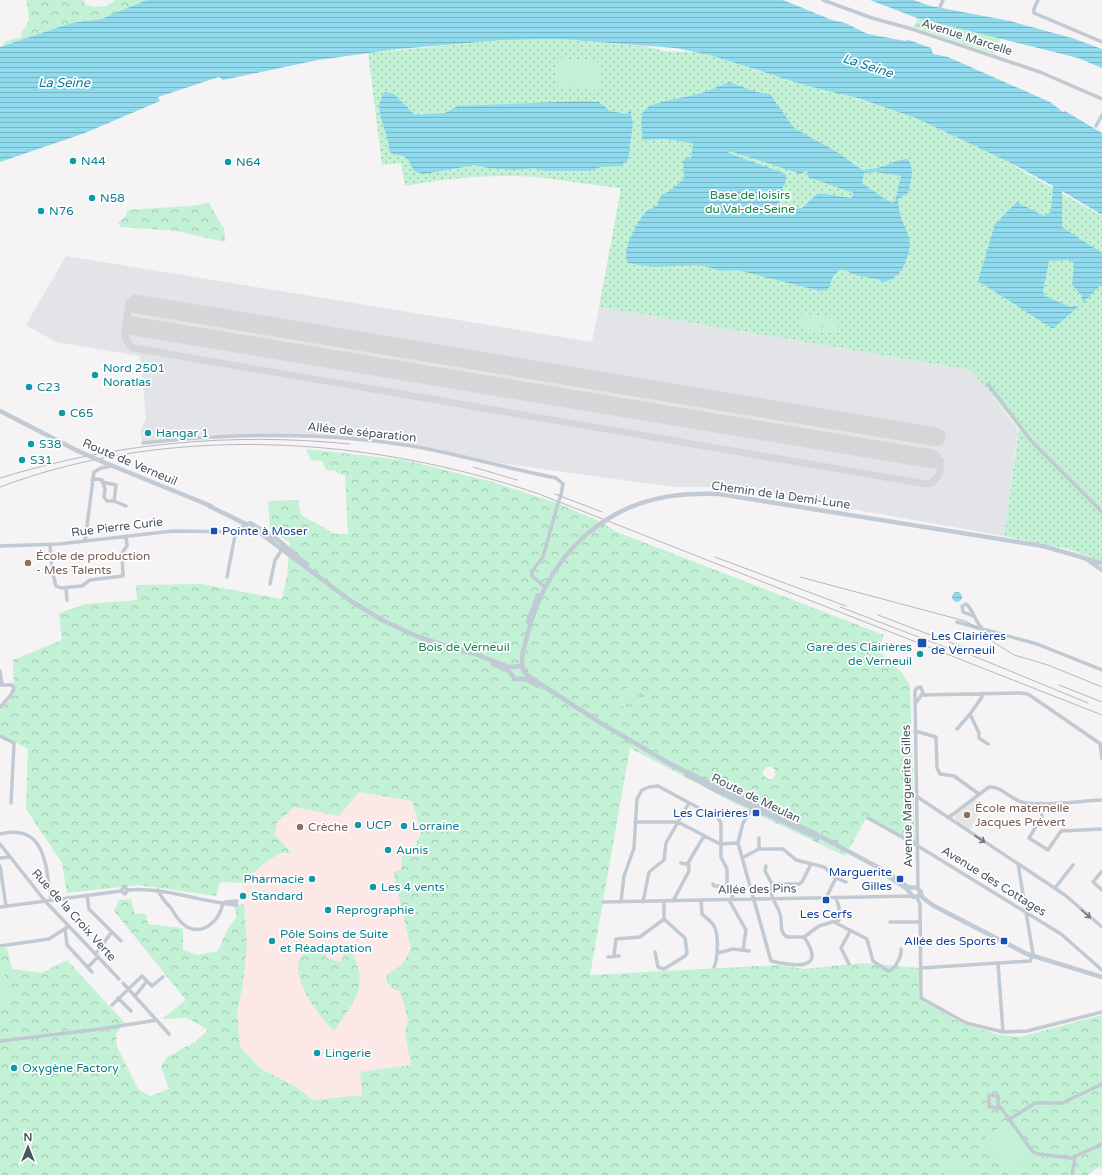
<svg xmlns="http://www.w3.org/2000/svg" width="1102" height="1175" font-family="'Varela Round',sans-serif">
	<defs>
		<pattern id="grass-tufts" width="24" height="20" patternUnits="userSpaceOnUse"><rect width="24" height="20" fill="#c3f1d5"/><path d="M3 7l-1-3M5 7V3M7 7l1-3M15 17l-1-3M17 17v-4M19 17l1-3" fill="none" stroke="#a0c6b0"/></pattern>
		<pattern id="forest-crowns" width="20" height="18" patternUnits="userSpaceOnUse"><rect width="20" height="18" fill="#c3f1d5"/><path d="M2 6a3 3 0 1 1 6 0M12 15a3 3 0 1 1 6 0" fill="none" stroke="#a0c6b0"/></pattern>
		<pattern id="park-dots" width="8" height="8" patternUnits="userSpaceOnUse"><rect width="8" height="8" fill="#c3f1d5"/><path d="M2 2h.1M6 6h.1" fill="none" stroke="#a0c6b0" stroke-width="1.8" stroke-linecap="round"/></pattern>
		<pattern id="water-rules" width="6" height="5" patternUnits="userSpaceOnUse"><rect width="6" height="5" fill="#90daee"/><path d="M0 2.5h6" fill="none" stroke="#78b4c4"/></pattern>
	</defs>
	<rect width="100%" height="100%" fill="#f5f3f3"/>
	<path fill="#e6e4e5" d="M974,799L983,807L970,830L958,823L955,817L956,813Z"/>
	<path fill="#fce8e6" d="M359,792L412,801L421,832L401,870L393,872L411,949L402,965L387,974L393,989L400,990L408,1019L405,1033L411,1065L360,1072L362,1095L313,1100L295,1086L261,1069L240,1047L237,1012L243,985L247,946L243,883L261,866L280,853H292L275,835L277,823L294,807L339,816Z"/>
	<path fill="#e2e4e7" d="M66,256L592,342L599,307L971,370L1018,429L1004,536L729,487H674L492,462L399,442L271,434L203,435L142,444L141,430L146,419L140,356L56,342L26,325Z"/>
	<path fill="url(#grass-tufts)" d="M916,23L933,28L954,31L966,38L985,44L983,50L914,27Z
		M628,688L639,690L646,696L647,701L641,705H633L627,710C619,704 618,699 621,690Z"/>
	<path fill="url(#forest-crowns)" fill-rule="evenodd" d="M26,0H84L85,5L94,7L107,6L115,0H151L124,11L3,49L4,42L21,37C21,31 23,31 26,26C31,19 28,8 26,0Z
		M917,18L1001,38L995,54L983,50L984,44L966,38L954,31L950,34L948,31L916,23Z
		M209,203L224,229L225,242L177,231L121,227L118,223L126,216L127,210L190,206Z
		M306,449L404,460L493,482L554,502L599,521L617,532L884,635L878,651L902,673L910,685L915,843L867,817L845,856L738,805L630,748L590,975L779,965L804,969L863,963L919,968V999L963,1024L1000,1035L1020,1037L1102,1015V1170L1099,1166L1088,1175H971L954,1161L943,1175H0V1004L10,1001L4,975L0,976V948H7L12,969L41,973L67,960L125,1023L116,1034L117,1047L138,1089L150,1096L169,1089L161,1066L167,1057L195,1042L208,1030L187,1018L162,1019L186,1000L114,911L119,900L131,899L135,914H146L148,924L183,928V950L197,955L218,951L227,930L237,916L234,907L244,904L247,946L243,985L237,1012L240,1047L261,1069L295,1086L313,1100L362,1095L360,1072L411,1065L405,1033L408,1019L400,991L393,989L386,981L387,974L402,965L411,949L393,872L401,870L402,848L415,846L421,832L412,801L359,792L339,816L294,807L277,823L275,835L292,853H280L261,866L243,883L220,882L216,896L139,885L67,893L62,863L26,809L28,749L0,734V709L14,695L13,660L62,640L59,613L86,604L137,600L136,585L201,584L282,599L287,577L290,543L270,529L268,501L298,500L301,515L335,534H348L345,475L337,473L336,471L326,470L322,461L311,460ZM628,688L639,690L646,696L647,701L641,705H633L627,710C619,704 618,699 621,690ZM766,767H772L775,770V776L772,779H768L763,775V771Z
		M348,944C370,986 358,996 334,1031C320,1018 290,978 300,958C305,949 316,947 324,945L326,958L341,962Z"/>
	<path fill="url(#park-dots)" d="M559,39L644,46L664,51L711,53L755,70L803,82L934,123L1009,162L1014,166L1102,216V561L1068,549L1004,536L1019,428L971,370L599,307L620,194V188C591,185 563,180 535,177C491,174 448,178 405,186L401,163L382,165L368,53L504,40Z"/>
	<path fill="#c3f1d5" d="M558,58L602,62L600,91L556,86Z
		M802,313L823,317L821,332L800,329Z
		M825,317L839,319L837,334L822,332Z
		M4,975L10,1002L0,1004V976Z
		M1009,1121L1034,1156L1007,1174L983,1139Z
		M954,1161L971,1175H943Z"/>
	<path fill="url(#water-rules)" fill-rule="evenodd" d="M147,0H783L832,20L845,23L868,34L905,41L909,40L931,48L933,54L948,57L1050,102L1063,112L1065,111L1102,133V215L1062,191V227L1102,253V284L1083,303L1082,296L1072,285L1074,263L1068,260L1049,261L1043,291L1045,296L1071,307L1079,306L1053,329L978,281L995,224L1017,202L1044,216L1051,212L1053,186L1009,162L916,118L857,98L808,86L710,55L675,48L559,39L504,40L398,49L318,60L223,80L219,77L158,97L160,101L85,133L0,162V47L72,23L101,19Z
		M870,0H913L931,6L1010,21L1072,38L1102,49V68L1078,58L917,18Z
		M729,82L756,92L770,94L794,128L837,152L862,170L878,168L896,161L908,159C915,170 911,180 908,193L898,199V202L900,215L908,234L910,245L908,255L904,266L898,274L891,280L883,282C871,275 857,279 846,270H839L833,277L828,289L820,291L737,270L722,271L700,265L654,267L628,263C621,251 637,221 646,212C648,209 654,208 657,206L661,195L668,192L684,179L683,161L687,157L691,158L693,143L664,139L643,140C642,131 638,115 647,108C659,100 681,99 694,95C706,92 718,87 729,82ZM730,151L801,174L807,170L808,177L854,193L851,198L818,193L802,208L789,210L781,205L778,197L786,181V174L728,153ZM876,172L901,176L895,201L891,203L862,183L864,173Z
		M385,92L394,94L415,115L445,113L458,106L584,101L599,102L610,111L627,114L631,109V115L633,124L628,160L621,166L601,167L589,171H544L534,168L516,170L488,168L475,165L424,174L414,171L409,161L404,156L392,154L389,150C390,131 370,110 385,92Z
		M952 597a5 5 0 1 1 10 0a5 5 0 1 1-10 0Z"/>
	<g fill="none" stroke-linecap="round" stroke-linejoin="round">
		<path stroke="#d5d6d8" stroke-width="7" d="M126,324L129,303L136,304
			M133,326L126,324C124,334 124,341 133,348L926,484L932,483L939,475L941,461L932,459"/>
		<path stroke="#d5d6d8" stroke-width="19" d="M136,304L936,437
			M133,326L932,459"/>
		<path stroke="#c1cad2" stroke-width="3.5" d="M823,0L872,18L912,29L1040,72L1102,99
			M1038,0L1034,9V13L1102,42
			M940,7L943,0
			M1096,126L1102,115
			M988,384L1032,442L1102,512
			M143,443C235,433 332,431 423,448C468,457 511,469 556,478L563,484L561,495
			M92,480L97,479L102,480L105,489L104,497L107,501H114L116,485L102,482
			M114,501L126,506
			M237,530L248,524
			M85,541L94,472L101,468L111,466
			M50,545L52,570L56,586L61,588L82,586L90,580L123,576L122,553L127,546L126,536
			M0,546L59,544L173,531L245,532L252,526
			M227,577L236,530
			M270,584L275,560L283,548
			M545,587L532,576V571L543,557L558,503
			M66,588L67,600
			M973,616L963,612L962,606L966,604C973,609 975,622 982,628
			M957,622L1037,644L1102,670
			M0,671L2,685
			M0,685H12L14,688L11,695L0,707
			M982,693V697L970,714L979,733V738L988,744
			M921,695L1019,693L1028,694L1102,745
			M915,704L923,693L921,687L917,688L915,691L918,888
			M957,729L970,714
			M915,731L936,737L937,768L940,774L954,776L979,794
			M0,736L14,743L11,803
			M1100,744L1102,759
			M916,796L1065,895L1102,927
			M1041,803L1042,816L1029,838L1048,850L1061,831L1102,829
			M753,807L743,823L738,843L771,961C793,966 828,972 804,937
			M868,818L918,846L1061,934L1102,970
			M948,818L989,787C1002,786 1012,801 1025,803C1047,806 1079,801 1102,800
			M635,822H678L720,844L738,843
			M0,834C47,823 46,868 51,900
			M759,838V849
			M0,844L45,901L119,979
			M0,858L9,857
			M742,858L759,849H783L796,860L824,867L836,878L846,882
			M681,863L689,865
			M811,864L802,882L799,884H772C769,899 776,901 780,914C783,922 778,931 787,937H804L819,926L839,920V907L836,898
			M0,866L6,906
			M766,866L765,871L772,884
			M1102,871L1093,882L1102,890
			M713,884L714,886H727
			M1055,888L1073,865
			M158,890C161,897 166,903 171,908C175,915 180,923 187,927C206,936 220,918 223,903
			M121,891L125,894L128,890
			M87,895L89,909L121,941
			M826,898L836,878
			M917,898L920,904L921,998L966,1023L1003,1032L1027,1031L1102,1012
			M729,900L746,930L743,950
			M673,901L689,871L688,863L704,836
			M701,901L702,914C706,918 712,921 714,926C719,934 718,959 714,967
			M226,902L237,901
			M603,902L912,896
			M621,902L624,876L634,848L637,799L642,790L649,787L658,786L708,813H715L721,823V857L727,869V886L734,900
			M643,902L649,872L664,860L666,843L689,803
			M0,907L121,891L124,887L128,890C165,887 200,902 237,905
			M890,922H920
			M836,923L867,939L873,961L888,971C895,970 902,956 901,949
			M65,929L67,945L92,972
			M0,946L49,939L69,926
			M655,952L658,967L664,969L685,956L687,953L685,938L664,919
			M718,953L733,949L749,951
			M95,954C103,947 105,939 112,932
			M614,956L616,939L640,937L664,919V901
			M608,957L619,956
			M849,964L841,948L850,931
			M998,964L1003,1032
			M88,967L98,957
			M921,968L1030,961L1033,954L1018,864
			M123,983L169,1034
			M135,996L147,981L152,986L163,977
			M118,998L131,1011
			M112,1005L142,976L147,981
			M0,1041L101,1029L157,1020
			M1001,1108L998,1105V1096L989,1095V1107L1001,1108L1033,1152L1038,1154L1071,1158L1102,1144
			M1010,1119L1035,1103H1062L1102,1084
			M1072,1175L1075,1157"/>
		<path stroke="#c1cbd6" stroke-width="4.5" d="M0,411L78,451
			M103,462L211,506
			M209,506L252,527L351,601L382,620L416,636L452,648
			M616,514C649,496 682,493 719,494L1043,546L1102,563
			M250,523L278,540L307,565
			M1088,560L1102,570
			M528,622L538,595
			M450,647L475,654L509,667L521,666L526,674L539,683L599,722L672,765
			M493,664L509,671L515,679H526L538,686
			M523,667C520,659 524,649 526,640C537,594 560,552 600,524
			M670,764L816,834L885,871L908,887L918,888L923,898L934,906L1027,954L1102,977
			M686,774L717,791L818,838
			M883,873L907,889L913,897L919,896L921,892"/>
		<path stroke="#b5b8bd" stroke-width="1" d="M473,467L517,480
			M0,478C114,443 231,432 350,444
			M0,487C170,423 369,436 539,494L1102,715
			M555,494L602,512
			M715,557L846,606
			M800,577L965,621L974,626L995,643L1014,655L1048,665L1102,687
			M840,607L958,652
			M878,615L962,647
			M954,648L1088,703
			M1059,685L1102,702"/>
		<path stroke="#c1cad2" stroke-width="3.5" d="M558,503L561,495"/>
		<path stroke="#c1cbd6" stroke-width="4.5" d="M78,451L103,462
			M600,524L616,514"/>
	</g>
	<defs><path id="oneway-shaft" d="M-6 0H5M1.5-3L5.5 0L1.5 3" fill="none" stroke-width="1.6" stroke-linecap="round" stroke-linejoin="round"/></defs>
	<g stroke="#6e7983">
		<use href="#oneway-shaft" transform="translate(980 839) rotate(33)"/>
		<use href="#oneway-shaft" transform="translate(1086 914) rotate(42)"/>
	</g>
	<g fill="#0f9aa8" stroke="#fff" stroke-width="1.5">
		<circle cx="73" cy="161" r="4"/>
		<circle cx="228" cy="162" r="4"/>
		<circle cx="92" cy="198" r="4"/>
		<circle cx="41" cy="211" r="4"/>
		<circle cx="95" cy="375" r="4"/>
		<circle cx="29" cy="387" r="4"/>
		<circle cx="62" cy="413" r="4"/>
		<circle cx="148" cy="433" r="4"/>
		<circle cx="31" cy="444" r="4"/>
		<circle cx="22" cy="460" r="4"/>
		<circle cx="920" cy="654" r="4"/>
		<circle cx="358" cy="825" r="4"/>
		<circle cx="404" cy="826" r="4"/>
		<circle cx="388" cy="850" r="4"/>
		<circle cx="312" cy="879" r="4"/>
		<circle cx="373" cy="887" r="4"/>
		<circle cx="243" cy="896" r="4"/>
		<circle cx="328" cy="910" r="4"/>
		<circle cx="272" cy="941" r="4"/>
		<circle cx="317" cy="1053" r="4"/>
		<circle cx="14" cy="1068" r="4"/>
	</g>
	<g fill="#1a4fb4" stroke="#fff" stroke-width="1.5">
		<rect x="210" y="527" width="8" height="8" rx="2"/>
		<rect x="917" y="638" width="10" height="10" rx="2"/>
		<rect x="752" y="809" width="8" height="8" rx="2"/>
		<rect x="896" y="875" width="8" height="8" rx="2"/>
		<rect x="822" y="896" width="8" height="8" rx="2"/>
		<rect x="1000" y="937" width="8" height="8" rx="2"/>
	</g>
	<g fill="#8d6e63" stroke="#fff" stroke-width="1.5">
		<circle cx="28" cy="563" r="4"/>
		<circle cx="967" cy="815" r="4"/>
		<circle cx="300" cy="827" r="4"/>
	</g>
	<g text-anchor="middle" stroke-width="3.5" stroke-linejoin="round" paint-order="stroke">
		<g font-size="12" fill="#4a5661" stroke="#fff">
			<text transform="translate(967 37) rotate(18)" y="4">Avenue Marcelle</text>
			<text transform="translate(362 432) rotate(6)" y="4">Allée de séparation</text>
			<text transform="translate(130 462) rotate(23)" y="4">Route de Verneuil</text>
			<text transform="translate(781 495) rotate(8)" y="4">Chemin de la Demi-Lune</text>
			<text transform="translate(117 527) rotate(-7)" y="4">Rue Pierre Curie</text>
			<text transform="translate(907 796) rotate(-91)" y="4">Avenue Marguerite Gilles</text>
			<text transform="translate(756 798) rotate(26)" y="4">Route de Meulan</text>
			<text transform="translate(994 881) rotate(32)" y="4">Avenue des Cottages</text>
			<text transform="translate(757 889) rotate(-1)" y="4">Allée des Pins</text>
			<text transform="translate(74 915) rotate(48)" y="4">Rue de la Croix Verte</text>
		</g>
		<g font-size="12" fill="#0d838f" stroke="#fff" text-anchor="start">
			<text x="81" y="165">N44</text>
			<text x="236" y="166">N64</text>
			<text x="100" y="202">N58</text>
			<text x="49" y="215">N76</text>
			<text x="103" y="372">Nord 2501<tspan x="103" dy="14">Noratlas</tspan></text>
			<text x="37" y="391">C23</text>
			<text x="70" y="417">C65</text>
			<text x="156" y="437">Hangar 1</text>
			<text x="39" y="448">S38</text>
			<text x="30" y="464">S31</text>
			<text x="912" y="651" text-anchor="end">Gare des Clairières<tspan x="912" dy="14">de Verneuil</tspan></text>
			<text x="366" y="829">UCP</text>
			<text x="412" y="830">Lorraine</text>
			<text x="396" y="854">Aunis</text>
			<text x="304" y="883" text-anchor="end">Pharmacie</text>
			<text x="381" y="891">Les 4 vents</text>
			<text x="251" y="900">Standard</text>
			<text x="336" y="914">Reprographie</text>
			<text x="280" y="938">Pôle Soins de Suite<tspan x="280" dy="14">et Réadaptation</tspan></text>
			<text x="325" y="1057">Lingerie</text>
			<text x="22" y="1072">Oxygène Factory</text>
		</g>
		<g font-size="12" fill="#17864f" stroke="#fff">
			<text x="750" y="199">Base de loisirs<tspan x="750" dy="14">du Val-de-Seine</tspan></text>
			<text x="464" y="651">Bois de Verneuil</text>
		</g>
		<g font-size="12" fill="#164399" stroke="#fff" text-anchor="end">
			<text x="222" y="535" text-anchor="start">Pointe à Moser</text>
			<text x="931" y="640" text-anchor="start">Les Clairières<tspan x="931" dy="14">de Verneuil</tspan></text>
			<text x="748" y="817">Les Clairières</text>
			<text x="892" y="876">Marguerite<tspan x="892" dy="14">Gilles</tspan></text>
			<text x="826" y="918" text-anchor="middle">Les Cerfs</text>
			<text x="996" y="945">Allée des Sports</text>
		</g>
		<g font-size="12" fill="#785e54" stroke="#fff" text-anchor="start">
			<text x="36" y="560">École de production<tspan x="36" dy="14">- Mes Talents</tspan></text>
			<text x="975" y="812">École maternelle<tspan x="975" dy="14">Jacques Prévert</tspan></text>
			<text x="308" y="831">Crèche</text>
		</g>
		<g font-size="13" font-style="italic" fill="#0c7c9b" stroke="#fff">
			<text transform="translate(868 65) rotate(18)" y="5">La Seine</text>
			<text x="64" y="87">La Seine</text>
		</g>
	</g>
	<g transform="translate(28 1147)" stroke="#ffffff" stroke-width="3" paint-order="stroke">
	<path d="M0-3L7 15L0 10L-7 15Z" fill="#4a5661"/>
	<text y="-6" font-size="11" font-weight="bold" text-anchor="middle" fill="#4a5661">N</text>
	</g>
</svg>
